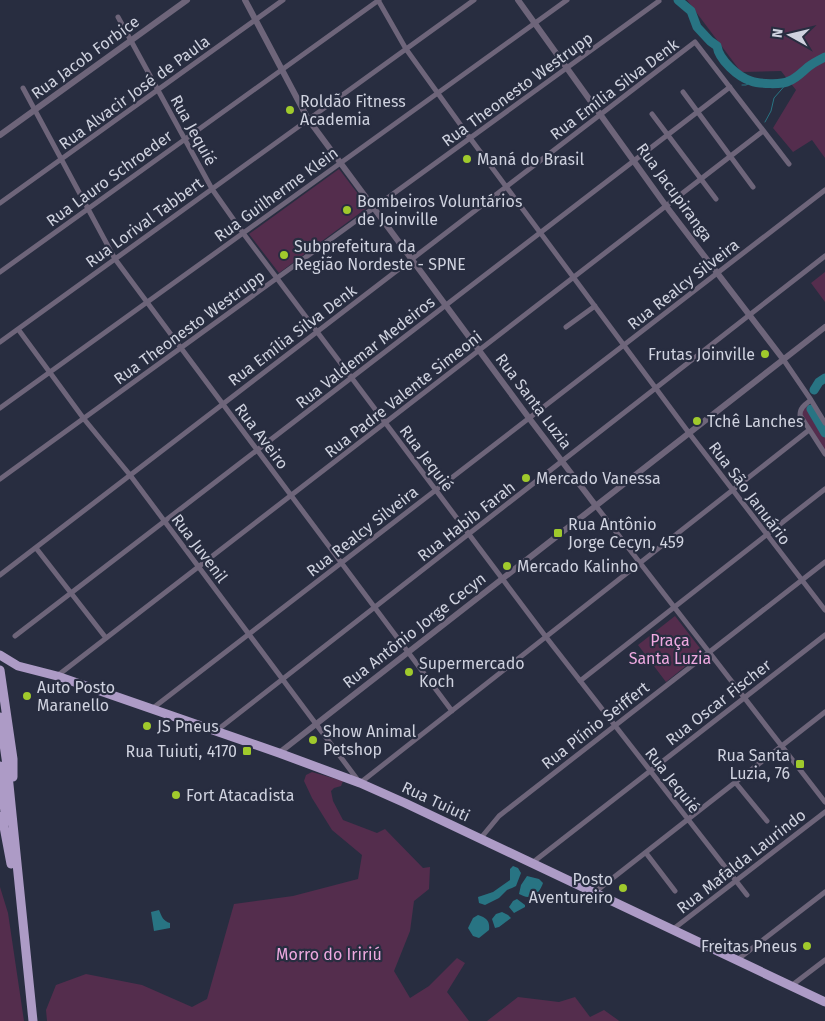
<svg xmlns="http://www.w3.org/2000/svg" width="825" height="1021" font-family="'Fira Sans',sans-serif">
	<rect width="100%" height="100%" fill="#282d40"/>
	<path fill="#542d4d" d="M687,0H825V158L812,140L793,152L773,128L796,90L781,71L741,72Z
		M339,169L368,207L279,273L249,234Z
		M825,272V302L811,283Z
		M808,405L810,406L825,430V451L802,414L803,409Z
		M675,616L703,652L666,682L638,645Z
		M312,772L343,781L341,786L334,788L331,791L333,801L343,820L377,833L385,829L423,868L430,867L429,889L414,901L410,931L394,971L410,998L429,986L457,958L465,963L447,992L469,1021H47L46,1010L56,985L86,974L142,985L192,1007L207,999L234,904L293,896L358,879L362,855L332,830L312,798L304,781L306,775Z
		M0,887L8,913L24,1021H0Z
		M518,997L559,1002L575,997L590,1017L604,1010L618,1020L619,1021H487Z"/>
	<path fill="#287483" d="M513,866L518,868L521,873L516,886L512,888L507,890L499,898L485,905L479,903L478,897L493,892L510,880V869Z
		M527,876L539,879L543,883C541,889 536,898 528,897C525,897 522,895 519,894L521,885Z
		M517,899L525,905V907L514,913L509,907L513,901Z
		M159,910C162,917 163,921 170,923V928L154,931L151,912Z
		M502,912L508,915L511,918L499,927L495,928L492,919L496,914Z
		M478,915C487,918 490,921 489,930L479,938L473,936L468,928L473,918Z"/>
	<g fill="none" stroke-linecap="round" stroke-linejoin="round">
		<path stroke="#287483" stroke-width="1" d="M742,85H746L752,82
			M765,122L771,111L774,98L788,82"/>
		<path stroke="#287483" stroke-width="9" d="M678,0L691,11L697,27L710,41L717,46C719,60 738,77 751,81C759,84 782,85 789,81C797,78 802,72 808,67C813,63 819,60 825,57
			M814,390L819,382L825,378
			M811,409L825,433"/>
		<path stroke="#6e657a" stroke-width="5" d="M378,0L406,49L470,138L689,433L825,610
			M118,17L212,189L243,233L546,637L747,895
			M23,88L115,259L181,348L452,711
			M683,92L753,187
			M652,114L716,199
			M0,203L283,0
			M0,272L379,0
			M566,327L595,306
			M18,329L84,419L130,475L360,783L809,430
			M0,342L474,0
			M783,359L811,400L825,423
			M811,400C806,404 800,407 800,415L825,454
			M0,408L567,0
			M0,479L659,1
			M596,506L825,802
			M36,548L106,638
			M0,575L695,42L789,164
			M15,636L730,87
			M57,676L763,131
			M580,681L825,489
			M153,708L825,190
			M216,731L825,256
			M735,782L767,821
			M480,839L499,816L825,562
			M646,853L675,891
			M532,863L825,635
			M595,892L825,712
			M672,930L825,812
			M737,960L825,892
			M791,986L825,960"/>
		<path stroke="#6e657a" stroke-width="6" d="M245,0L308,119L529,418L596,506
			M518,0L666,206L783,359
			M0,135L187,0
			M279,753L825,327"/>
		<path stroke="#ad9bc6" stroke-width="9" d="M0,655L18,666L57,676L279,753L360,783L405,803L825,1002
			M0,670L13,759V777
			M0,717L7,765L33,1021
			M0,766L6,822
			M2,816L11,864"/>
	</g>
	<g fill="#a0ca2c" stroke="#282d40" stroke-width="2">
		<circle cx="290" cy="110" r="5"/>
		<circle cx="467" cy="159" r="5"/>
		<circle cx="347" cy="210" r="5"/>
		<circle cx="284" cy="255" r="5"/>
		<circle cx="765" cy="354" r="5"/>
		<circle cx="697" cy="421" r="5"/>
		<circle cx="526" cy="478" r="5"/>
		<rect x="553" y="528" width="10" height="10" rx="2.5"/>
		<circle cx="507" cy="566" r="5"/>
		<circle cx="409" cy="672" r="5"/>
		<circle cx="27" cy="696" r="5"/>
		<circle cx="147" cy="726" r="5"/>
		<circle cx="313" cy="740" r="5"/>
		<rect x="242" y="746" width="10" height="10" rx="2.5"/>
		<rect x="795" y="759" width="10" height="10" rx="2.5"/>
		<circle cx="176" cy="795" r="5"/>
		<circle cx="623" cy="888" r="5"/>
		<circle cx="807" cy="946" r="5"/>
	</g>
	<g text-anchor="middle" stroke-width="4.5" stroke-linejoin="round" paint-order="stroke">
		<g font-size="16" fill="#cfd2df" stroke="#282d40">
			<text transform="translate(85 57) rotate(-36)" y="6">Rua Jacob Forbice</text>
			<text transform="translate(517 89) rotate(-36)" y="6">Rua Theonesto Westrupp</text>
			<text transform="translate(614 89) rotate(-37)" y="6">Rua Emília Silva Denk</text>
			<text transform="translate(134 92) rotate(-36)" y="6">Rua Alvacir José de Paula</text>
			<text transform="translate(194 130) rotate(61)" y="6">Rua Jequié</text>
			<text transform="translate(109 178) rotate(-36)" y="6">Rua Lauro Schroeder</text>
			<text transform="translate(675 192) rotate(54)" y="6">Rua Jacupiranga</text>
			<text transform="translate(276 194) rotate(-36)" y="6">Rua Guilherme Klein</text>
			<text transform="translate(144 222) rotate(-36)" y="6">Rua Lorival Tabbert</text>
			<text transform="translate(683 284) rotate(-38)" y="6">Rua Realcy Silveira</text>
			<text transform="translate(189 327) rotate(-36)" y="6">Rua Theonesto Westrupp</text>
			<text transform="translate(292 335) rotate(-37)" y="6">Rua Emília Silva Denk</text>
			<text transform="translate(365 352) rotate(-38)" y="6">Rua Valdemar Medeiros</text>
			<text transform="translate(403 394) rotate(-38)" y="6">Rua Padre Valente Simeoni</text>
			<text transform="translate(534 401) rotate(53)" y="6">Rua Santa Luzia</text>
			<text transform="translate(262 436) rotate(53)" y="6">Rua Aveiro</text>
			<text transform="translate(427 458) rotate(53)" y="6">Rua Jequié</text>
			<text transform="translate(750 493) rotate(53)" y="6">Rua São Januário</text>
			<text transform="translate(466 521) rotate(-38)" y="6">Rua Habib Farah</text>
			<text transform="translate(362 531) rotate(-38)" y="6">Rua Realcy Silveira</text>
			<text transform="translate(200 548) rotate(53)" y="6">Rua Juvenil</text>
			<text transform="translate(414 630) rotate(-38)" y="6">Rua Antônio Jorge Cecyn</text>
			<text transform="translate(718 702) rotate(-38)" y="6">Rua Oscar Fischer</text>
			<text transform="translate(595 725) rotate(-38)" y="6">Rua Plínio Seiffert</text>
			<text transform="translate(673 780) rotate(52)" y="6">Rua Jequié</text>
			<text transform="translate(436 801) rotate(25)" y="6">Rua Tuiuti</text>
			<text transform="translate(741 861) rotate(-38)" y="6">Rua Mafalda Laurindo</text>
		</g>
		<g font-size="16" fill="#cfd2df" stroke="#282d40" text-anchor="start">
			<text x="300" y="107">Roldão Fitness<tspan x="300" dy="18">Academia</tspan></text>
			<text x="477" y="165">Maná do Brasil</text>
			<text x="357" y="207">Bombeiros Voluntários<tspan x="357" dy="18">de Joinville</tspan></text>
			<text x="294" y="252">Subprefeitura da<tspan x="294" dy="18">Região Nordeste - SPNE</tspan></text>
			<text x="755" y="360" text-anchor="end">Frutas Joinville</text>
			<text x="707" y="427">Tchê Lanches</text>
			<text x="536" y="484">Mercado Vanessa</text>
			<text x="568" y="530">Rua Antônio<tspan x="568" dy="18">Jorge Cecyn, 459</tspan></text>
			<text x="517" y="572">Mercado Kalinho</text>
			<text x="419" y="669">Supermercado<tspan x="419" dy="18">Koch</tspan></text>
			<text x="37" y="693">Auto Posto<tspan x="37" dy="18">Maranello</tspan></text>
			<text x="157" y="732">JS Pneus</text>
			<text x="323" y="737">Show Animal<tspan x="323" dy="18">Petshop</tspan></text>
			<text x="237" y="757" text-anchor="end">Rua Tuiuti, 4170</text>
			<text x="790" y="761" text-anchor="end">Rua Santa<tspan x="790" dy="18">Luzia, 76</tspan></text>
			<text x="186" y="801">Fort Atacadista</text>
			<text x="613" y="885" text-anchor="end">Posto<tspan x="613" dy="18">Aventureiro</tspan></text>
			<text x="797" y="952" text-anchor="end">Freitas Pneus</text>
		</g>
		<g font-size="16" fill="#eea9e0" stroke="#282d40">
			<text x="670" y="646">Praça<tspan x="670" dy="18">Santa Luzia</tspan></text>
			<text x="329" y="960">Morro do Iririú</text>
		</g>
	</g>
	<g transform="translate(790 35) rotate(278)" stroke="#282d40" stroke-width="4" paint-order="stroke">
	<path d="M0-4L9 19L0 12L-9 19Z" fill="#cfd2df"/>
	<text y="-8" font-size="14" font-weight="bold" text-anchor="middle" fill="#cfd2df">N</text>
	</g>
</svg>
